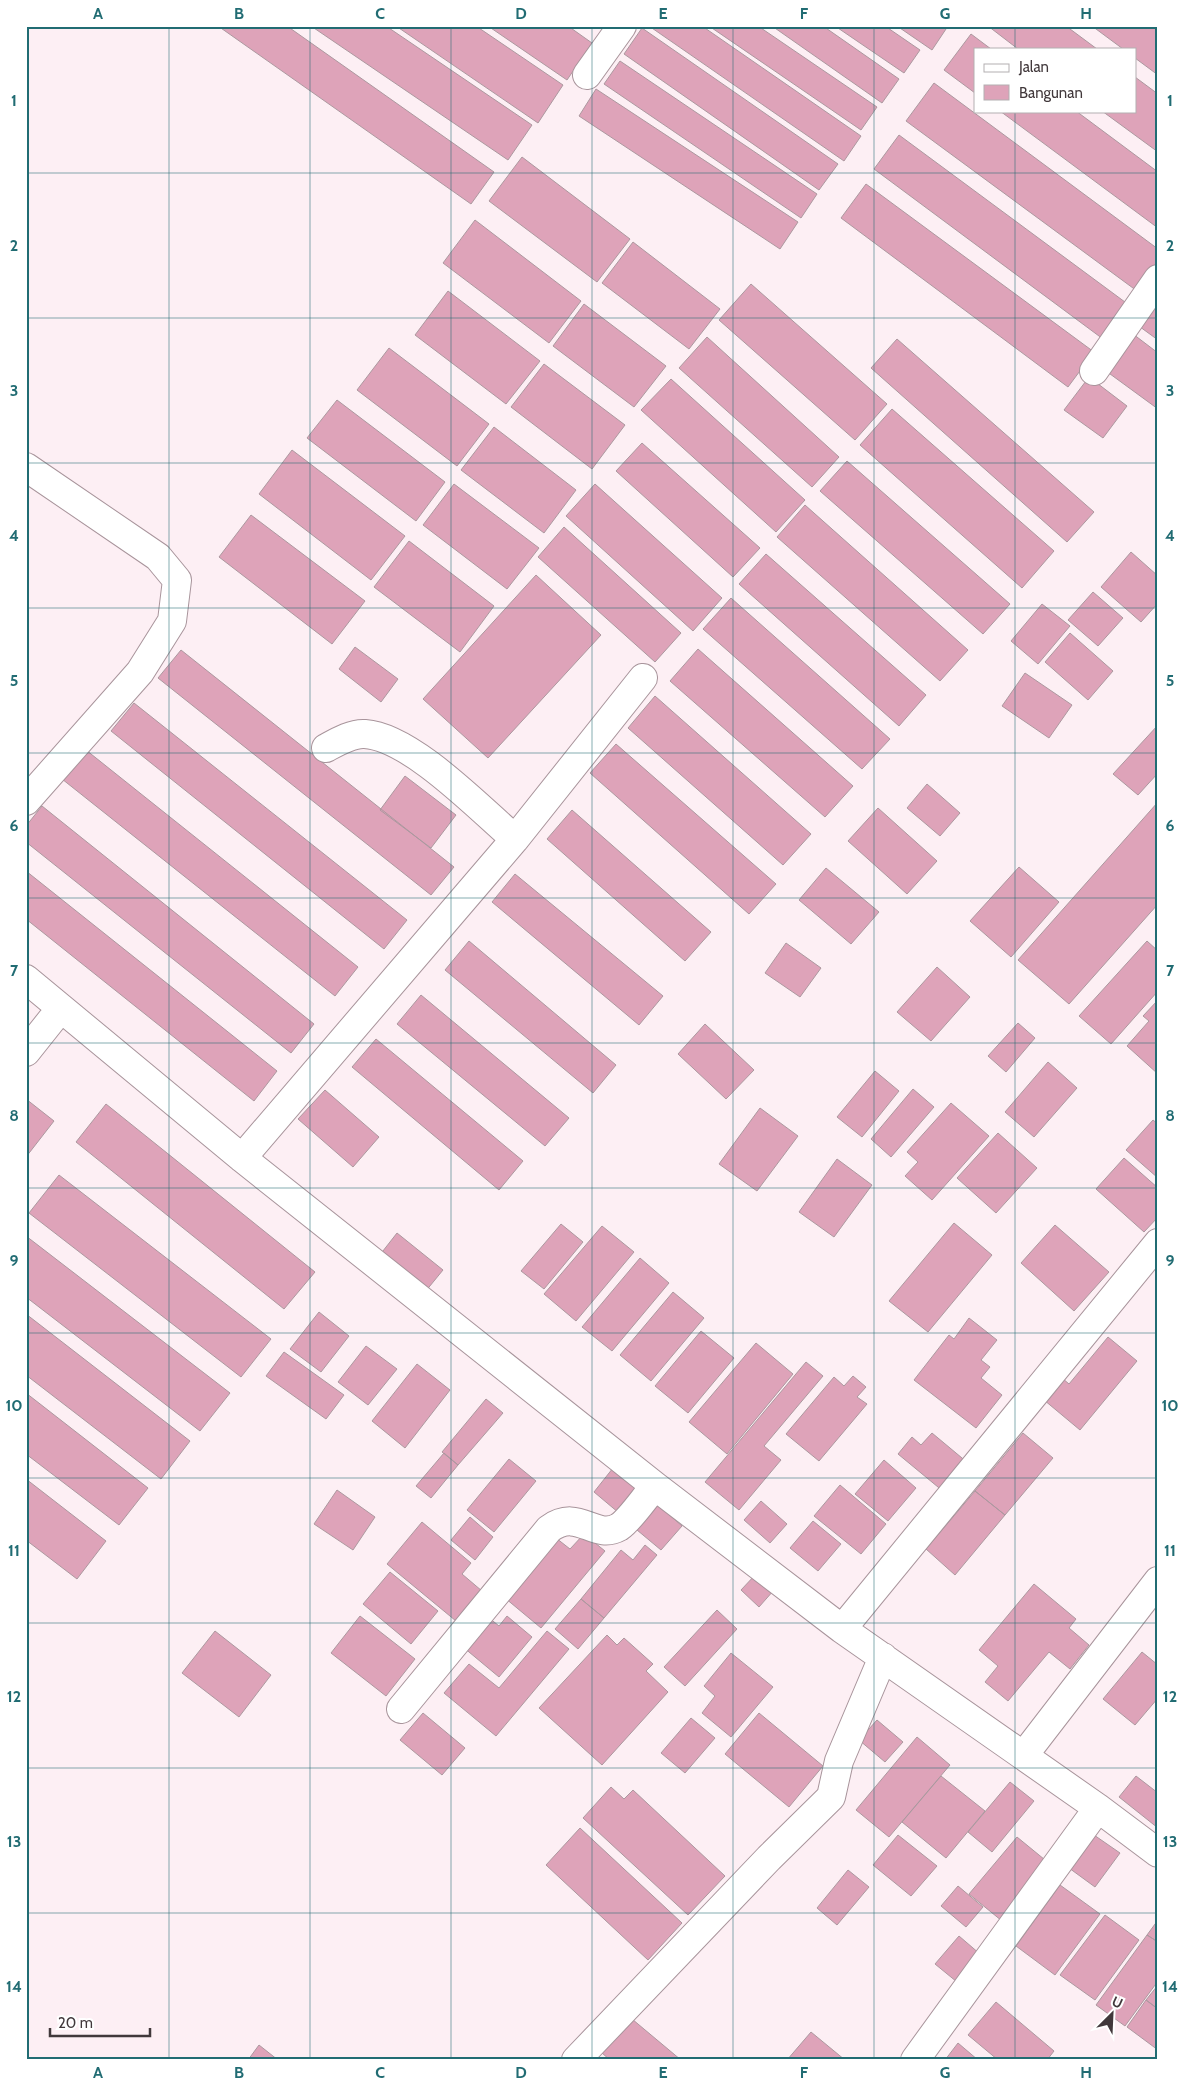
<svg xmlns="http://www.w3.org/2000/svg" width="1184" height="2086" font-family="Cabin,sans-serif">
	<rect width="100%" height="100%" fill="#fdeff4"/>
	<path fill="#dea3b9" stroke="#ac989f" d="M218,26H287L494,172L471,204Z
		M311,26H386L532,125L508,160Z
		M396,26H476L563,85L538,123Z
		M488,26H568L592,43L567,80Z
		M649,26H702L861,136L844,161Z
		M709,26H758L877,107L861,130Z
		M772,26H823L899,79L882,103Z
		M835,26H885L920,50L904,73Z
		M897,26H948L932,50Z
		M988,26H1066L1097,49H1018Z
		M1092,26H1158V75L1135,58V49H1123Z
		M642,28L838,164L819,190L624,54Z
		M971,34L991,49H975V93L944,70Z
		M620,61L817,194L801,218L604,84Z
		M1135,77L1158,94V152L1102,111H1135Z
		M934,83L1158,249V264L1137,291L906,121Z
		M596,89L798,222L780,249L579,116Z
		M1000,111H1076L1158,172V228Z
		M899,135L1129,305L1103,339L874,169Z
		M522,157L630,239L597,282L489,201Z
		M866,184L1094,352L1068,387L841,218Z
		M475,220L581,301L549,343L443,263Z
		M633,242L720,309L689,349L602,283Z
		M751,284L887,404L855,440L719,320Z
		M448,291L540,361L506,404L415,335Z
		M1158,295V340L1136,324Z
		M584,304L666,366L634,407L553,346Z
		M1133,334L1158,353V409L1106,371Z
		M707,337L839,457L812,487L679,368Z
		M897,339L1094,512L1067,542L871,368Z
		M389,348L489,424L457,466L357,390Z
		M544,364L625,425L592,469L511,407Z
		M1089,377L1127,406L1103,438L1064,410Z
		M671,379L805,500L776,532L641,410Z
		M337,400L445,482L416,521L307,438Z
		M892,409L1054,551L1022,588L860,445Z
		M494,427L576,490L544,533L461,470Z
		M642,443L760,548L733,577L616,471Z
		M292,450L405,536L371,580L259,494Z
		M847,461L1010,604L983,634L820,491Z
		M454,484L539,548L507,589L423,525Z
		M595,484L722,598L693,631L566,516Z
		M805,505L968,650L940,681L777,537Z
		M251,515L365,601L332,644L219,557Z
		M564,527L681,633L655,662L538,557Z
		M409,541L494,606L460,652L374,587Z
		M1131,552L1158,576V603L1141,622L1101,587Z
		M766,554L926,695L899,726L739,584Z
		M536,575L601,635L488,758L423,699Z
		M1093,592L1123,618L1098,646L1068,620Z
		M731,598L890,739L862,769L703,629Z
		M1042,604L1070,626L1038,664L1011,641Z
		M1070,633L1113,671L1088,700L1045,662Z
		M355,647L398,679L381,702L339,669Z
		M698,649L853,786L825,817L670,681Z
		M181,650L454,867L431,895L158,678Z
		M1025,673L1072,705L1049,738L1002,706Z
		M655,696L811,834L783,865L628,728Z
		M134,703L407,920L384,949L111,731Z
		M1158,725V773L1138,795L1113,774Z
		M616,744L776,884L749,914L590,773Z
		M86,750L358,967L335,996L62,779Z
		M405,776L456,815L431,848L380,810Z
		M927,784L960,813L940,836L907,808Z
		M1158,802V904L1069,1004L1018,960Z
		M42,806L314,1024L291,1053L26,842V826Z
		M878,808L937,861L907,894L848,841Z
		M572,810L711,932L685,961L547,839Z
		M1019,867L1059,902L1011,957L970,921Z
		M826,868L879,912L851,944L799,900Z
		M26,871L277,1071L254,1101L26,919Z
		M515,874L663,996L639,1025L492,902Z
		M469,941L616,1065L593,1093L445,970Z
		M1147,941L1158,951V991L1111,1044L1079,1016Z
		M786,943L821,968L800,997L765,973Z
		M937,967L970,997L931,1041L897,1012Z
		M421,995L569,1118L545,1146L397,1024Z
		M1158,1000V1074L1127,1046L1149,1021L1143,1016Z
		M1018,1023L1035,1038L1006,1072L988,1056Z
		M705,1024L754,1070L726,1099L678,1054Z
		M376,1039L523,1161L499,1190L352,1067Z
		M1048,1062L1077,1088L1034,1137L1005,1112Z
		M875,1071L899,1091L862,1137L837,1117Z
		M913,1089L934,1107L891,1157L871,1139Z
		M325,1090L379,1137L353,1167L298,1119Z
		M26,1099L54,1121L26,1157Z
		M951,1103L989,1136L932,1200L905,1176L918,1162L907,1152Z
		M106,1104L315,1272L284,1309L76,1142Z
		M760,1108L798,1136L757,1191L719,1164Z
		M1153,1120L1158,1124V1178L1126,1150Z
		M998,1133L1037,1168L996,1213L957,1178Z
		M1124,1158L1158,1188V1217L1144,1232L1096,1189Z
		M837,1159L872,1185L834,1237L799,1212Z
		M59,1175L271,1339L241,1377L29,1213Z
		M954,1223L992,1255L928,1332L889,1301Z
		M561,1224L583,1242L544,1289L521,1271Z
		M1055,1225L1109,1272L1074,1311L1021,1263Z
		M602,1226L634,1252L576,1321L544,1294Z
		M397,1233L443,1270L425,1292L379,1256Z
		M26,1236L230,1393L200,1431L26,1297Z
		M640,1258L669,1283L612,1351L582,1327Z
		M673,1292L704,1318L651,1381L620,1355Z
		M319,1312L349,1336L321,1372L290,1349Z
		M26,1314L190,1441L161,1479L26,1375Z
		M969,1318L997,1340L981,1360L990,1367L981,1378L1002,1395L976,1428L914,1380L949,1335L954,1339Z
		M701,1331L734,1358L688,1413L655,1386Z
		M1108,1337L1137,1361L1080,1430L1044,1400L1062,1378L1069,1384Z
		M756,1343L793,1374L727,1454L689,1422Z
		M366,1346L397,1369L368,1405L338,1382Z
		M284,1352L344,1395L326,1419L266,1376Z
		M806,1362L823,1376L764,1446L781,1460L739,1510L705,1482Z
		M417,1364L450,1390L405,1448L372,1421Z
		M853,1376L866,1387L857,1397L867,1404L819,1461L786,1434L834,1377L844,1386Z
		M26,1393L148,1488L119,1525L26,1454Z
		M486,1399L503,1413L458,1465L442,1452Z
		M932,1433L968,1463L944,1492L898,1454L912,1437L921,1445Z
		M1023,1433L1053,1458L1005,1515L975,1491Z
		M444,1453L458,1465L431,1498L416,1486Z
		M509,1459L536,1481L494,1532L467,1510Z
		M884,1460L916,1488L888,1521L855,1494Z
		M613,1468L639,1489L619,1513L594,1492Z
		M26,1479L106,1541L77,1579L26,1540Z
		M840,1485L886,1524L861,1554L814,1516Z
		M337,1490L375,1517L353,1550L314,1524Z
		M975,1491L1005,1515L955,1575L926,1549Z
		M761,1501L787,1524L770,1543L744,1520Z
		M658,1505L682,1526L661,1550L637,1530Z
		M470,1517L493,1537L475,1560L451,1540Z
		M813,1521L841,1544L818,1571L790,1548Z
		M422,1522L471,1563L462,1574L482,1591L456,1621L387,1564Z
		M584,1534L605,1551L541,1628L505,1598L556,1538L570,1549Z
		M645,1545L657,1555L604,1618L581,1599L621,1550L633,1560Z
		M390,1572L438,1611L411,1644L363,1604Z
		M756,1574L774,1590L759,1607L741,1590Z
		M1034,1584L1076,1619L1069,1628L1089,1645L1070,1669L1049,1652L1008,1701L985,1682L998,1666L979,1650Z
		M581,1599L604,1618L578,1649L555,1629Z
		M717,1610L737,1629L685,1686L664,1667Z
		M360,1616L415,1659L386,1696L331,1653Z
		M507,1616L532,1637L499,1677L463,1647L488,1617L499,1626Z
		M215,1631L271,1675L239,1717L182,1673Z
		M547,1631L569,1649L496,1736L444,1693L469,1664L499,1688Z
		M607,1635L617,1645L624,1638L653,1664L646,1671L668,1692L602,1765L539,1708Z
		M1142,1652L1158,1665V1698L1135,1725L1103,1699Z
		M731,1653L773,1687L731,1737L702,1713L715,1696L704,1686Z
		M423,1713L465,1748L442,1775L400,1740Z
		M759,1713L823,1766L789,1807L725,1754Z
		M691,1718L715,1738L685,1773L661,1753Z
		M877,1720L903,1742L885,1762L859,1740Z
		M917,1737L950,1765L889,1837L856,1810Z
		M941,1776L985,1811L946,1858L902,1822Z
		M1136,1776L1158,1793V1828L1119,1797Z
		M1010,1782L1034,1801L992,1852L968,1832Z
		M611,1787L624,1799L633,1790L725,1876L688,1915L583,1818Z
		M580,1828L682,1923L648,1960L546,1865Z
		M898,1835L937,1866L911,1896L873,1865Z
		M1094,1835L1120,1853L1095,1887L1069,1868Z
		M1017,1837L1050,1864L1002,1921L969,1894Z
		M848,1870L869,1887L837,1925L817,1908Z
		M1060,1885L1100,1914L1055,1975L1016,1946Z
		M958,1886L983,1907L966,1927L941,1906Z
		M1105,1915L1139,1940L1095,2000L1060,1975Z
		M1158,1920V1942L1147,1935Z
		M1147,1935L1158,1942V1981L1125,2026L1096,2005Z
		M959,1936L980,1954L957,1982L935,1964Z
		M1158,1985V2009L1146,2000Z
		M1146,2000L1158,2009V2050L1127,2027Z
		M996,2002L1054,2051L1047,2060H998L968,2035Z
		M632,2019L681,2060H610L602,2053Z
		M811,2032L845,2060H787Z
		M958,2043L978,2060H945Z
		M259,2045L278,2060H248Z"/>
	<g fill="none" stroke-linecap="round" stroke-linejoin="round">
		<defs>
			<path id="minor" d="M587,75L622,26
				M1094,371L1158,279
				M26,467L158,557L177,580L172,621L140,672L26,801
				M326,748C337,742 352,733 365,734C411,737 479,808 515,839
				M26,979L242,1158L655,1486L842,1629L1098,1808L1158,1853
				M26,1052L61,1008
				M242,1158L515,839L643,678
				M842,1629L1158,1243
				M401,1709L549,1529C579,1507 594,1541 619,1527C630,1520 645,1497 655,1486
				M1024,1755L1158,1581
				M576,2060L769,1858L831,1797L839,1761L883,1657
				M915,2060L1098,1808"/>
		</defs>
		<use href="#minor" stroke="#a8949b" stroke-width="30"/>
		<use href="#minor" stroke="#fff" stroke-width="28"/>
	</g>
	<path fill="none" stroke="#216c73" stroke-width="1" stroke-opacity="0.55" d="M169,26V2060M310,26V2060M451,26V2060M592,26V2060M733,26V2060M874,26V2060M1015,26V49M1015,111V2060M26,173H1158M26,318H1158M26,463H1158M26,608H1158M26,753H1158M26,898H1158M26,1043H1158M26,1188H1158M26,1333H1158M26,1478H1158M26,1623H1158M26,1768H1158M26,1913H1158"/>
	<rect width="1184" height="2086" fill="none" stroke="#ffffff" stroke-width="55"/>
	<rect x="974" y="48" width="162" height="65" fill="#ffffff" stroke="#b3afb1"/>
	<rect x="984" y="64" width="25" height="8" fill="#ffffff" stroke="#b3afb1"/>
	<text x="1019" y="72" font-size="15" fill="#41383b">Jalan</text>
	<rect x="984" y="85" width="25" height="15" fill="#dea3b9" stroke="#b3afb1"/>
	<text x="1019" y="98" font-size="15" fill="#41383b">Bangunan</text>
	<g transform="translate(1112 2014) rotate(24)" stroke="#ffffff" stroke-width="4" paint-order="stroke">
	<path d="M0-4L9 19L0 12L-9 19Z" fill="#41383b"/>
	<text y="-8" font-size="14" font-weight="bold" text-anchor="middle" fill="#41383b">U</text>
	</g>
	<path d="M50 2028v8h100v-8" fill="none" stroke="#41383b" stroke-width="2.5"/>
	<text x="58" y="2028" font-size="15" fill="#41383b" stroke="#ffffff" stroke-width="4" paint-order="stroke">20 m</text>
	<rect x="28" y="28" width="1128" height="2030" fill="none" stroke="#216c73" stroke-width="2"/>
	<g font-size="16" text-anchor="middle" font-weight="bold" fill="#216c73">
		<text x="98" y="19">A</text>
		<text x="239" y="19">B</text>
		<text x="380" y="19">C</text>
		<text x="521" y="19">D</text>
		<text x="663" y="19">E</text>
		<text x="804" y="19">F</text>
		<text x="945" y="19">G</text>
		<text x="1086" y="19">H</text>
		<text x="14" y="106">1</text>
		<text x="1170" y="106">1</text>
		<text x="14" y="251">2</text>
		<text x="1170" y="251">2</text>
		<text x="14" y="396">3</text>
		<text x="1170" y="396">3</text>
		<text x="14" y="541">4</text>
		<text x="1170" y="541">4</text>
		<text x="14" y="686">5</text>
		<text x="1170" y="686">5</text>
		<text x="14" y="831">6</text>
		<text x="1170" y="831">6</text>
		<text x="14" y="976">7</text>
		<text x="1170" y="976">7</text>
		<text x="14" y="1121">8</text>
		<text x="1170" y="1121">8</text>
		<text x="14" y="1266">9</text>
		<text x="1170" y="1266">9</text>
		<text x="14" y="1411">10</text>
		<text x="1170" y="1411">10</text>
		<text x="14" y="1556">11</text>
		<text x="1170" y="1556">11</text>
		<text x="14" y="1702">12</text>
		<text x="1170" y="1702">12</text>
		<text x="14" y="1847">13</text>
		<text x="1170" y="1847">13</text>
		<text x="14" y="1992">14</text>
		<text x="1170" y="1992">14</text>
		<text x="98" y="2078">A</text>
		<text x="239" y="2078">B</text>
		<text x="380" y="2078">C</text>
		<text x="521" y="2078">D</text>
		<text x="663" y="2078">E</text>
		<text x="804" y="2078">F</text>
		<text x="945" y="2078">G</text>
		<text x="1086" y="2078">H</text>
	</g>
</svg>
